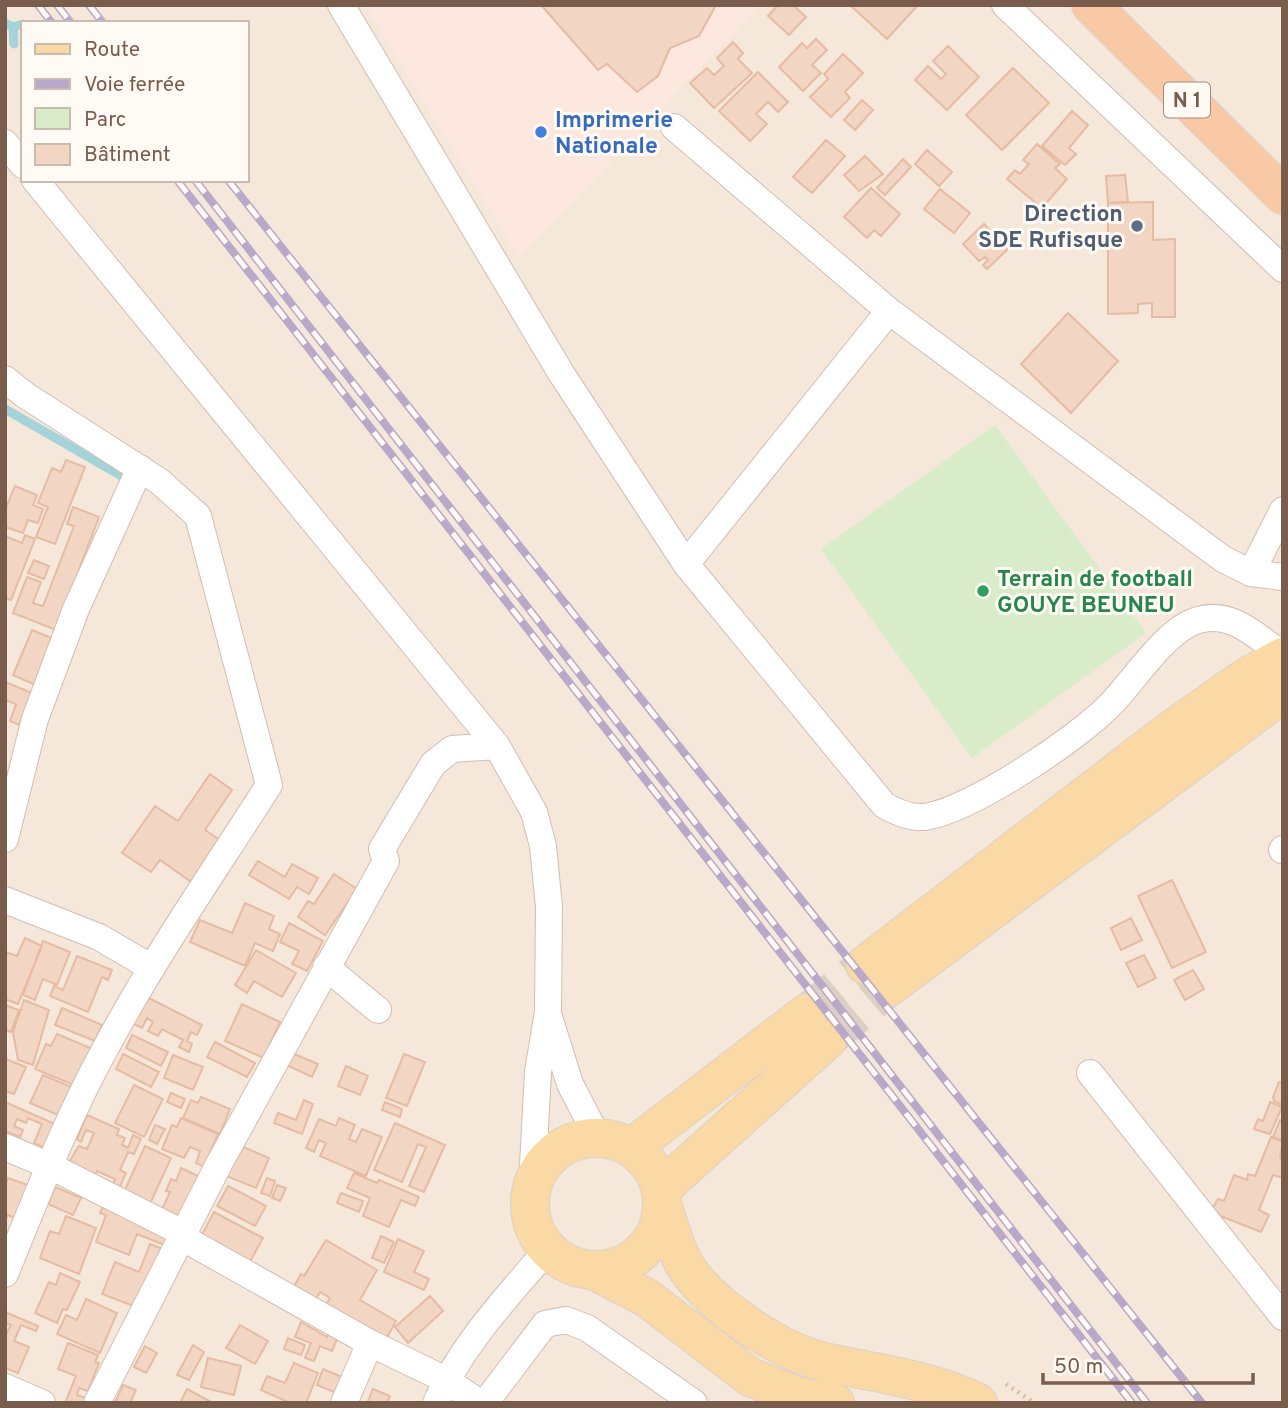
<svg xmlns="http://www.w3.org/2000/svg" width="1288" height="1408" font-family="Overpass,sans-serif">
	<rect width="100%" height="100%" fill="#fdf6ec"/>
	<path fill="#f5e8da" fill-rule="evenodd" d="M5,5H1283V1403H5ZM23,23H247V180H23Z"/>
	<path fill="#fde8e0" d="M366,5H760L519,258Z"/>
	<path fill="#d8ecc9" d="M995,425L1146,633L972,758L821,549Z"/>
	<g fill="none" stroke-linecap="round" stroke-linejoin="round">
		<path stroke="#a5d3da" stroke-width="9" d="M5,23L13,27L23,24
			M13,27L14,44
			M5,409L127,479L129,484"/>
	</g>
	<path fill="#f3d5c3" stroke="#e6bba3" stroke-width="2" d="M541,5H716L699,36L670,48L658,76L637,92L607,64L598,70Z
		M778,5H793L806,17L789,35L768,16Z
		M850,5H918L887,39Z
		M816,39L827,50L812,65L821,73L803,91L779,67L802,43L807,48Z
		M733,42L743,53L738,59L752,73L714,108L690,83L707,68L714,75L724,66L717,58Z
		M948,46L979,77L947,110L915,80L928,66L941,79L946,74L933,61Z
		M843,54L863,73L845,92L850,98L831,117L810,97L828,79L824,74Z
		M1013,68L1049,103L1002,150L966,115Z
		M758,72L788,102L778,112L768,102L756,114L767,124L750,141L719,111Z
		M862,100L873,110L855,130L844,120Z
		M1072,111L1088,125L1069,148L1076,154L1065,165L1042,146Z
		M826,140L845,156L812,193L793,177Z
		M1037,144L1060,164L1055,168L1067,179L1042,208L1007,179L1015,170L1020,174L1029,164L1023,160Z
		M927,150L952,172L939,186L915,164Z
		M865,156L883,174L859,191L844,175Z
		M903,159L911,167L885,195L877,188Z
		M1125,175L1128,202L1108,203L1106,176Z
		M871,188L900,214L881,236L874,230L867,238L844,217Z
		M940,189L970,213L954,233L924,209Z
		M1153,202V240L1175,239V317H1152V303L1138,304V313L1108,314V203Z
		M984,224L1008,249L987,269L983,265L988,260L985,257L979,261L963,244Z
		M1068,313L1118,361L1071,413L1021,364Z
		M66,460L85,467L55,544L36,537L48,507L38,503L52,468L61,472Z
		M15,486L37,495L33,505L43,509L38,523L28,520L23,533L5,527V510Z
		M73,507L99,517L56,630L13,613L27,577L41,582L33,603L43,606L74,526L67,524Z
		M25,535L35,539L11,600L5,598V536L22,543Z
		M34,560L49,566L44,579L28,573Z
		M32,630L54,639L35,685L13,675Z
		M5,682L32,693L19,725L10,721L16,704L5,700Z
		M210,774L232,790L205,830L226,844L197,886L160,860L151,872L122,853L155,806L178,821Z
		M258,861L285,877L292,864L318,878L309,894L297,887L289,899L249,875Z
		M334,874L357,889L325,935L298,917L308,901L314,904Z
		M1172,880L1206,952L1172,968L1138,896Z
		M245,903L274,916L269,929L280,934L273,951L255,943L245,966L190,942L200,920L232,933Z
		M1131,918L1142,940L1121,950L1111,928Z
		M289,923L323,941L307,971L292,964L299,951L280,942Z
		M25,938L42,946L18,1004L5,999V952L17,956Z
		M43,941L70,952L57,985L43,979L35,1000L23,995Z
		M256,950L296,973L282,997L254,981L247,993L235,985Z
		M1144,955L1156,978L1138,987L1126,963Z
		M77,956L112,970L108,980L102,977L88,1012L50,996L54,986L63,990Z
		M1193,970L1204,989L1185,1000L1174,980Z
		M145,996L202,1025L197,1035L191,1032L187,1041L192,1044L189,1052L179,1047L183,1040L162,1029L158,1036L148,1031L153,1022L147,1018L142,1028L131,1023Z
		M24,1000L49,1010L33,1065L18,1060L13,1032Z
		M242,1004L280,1022L264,1058L225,1041Z
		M5,1005L19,1010L11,1032L5,1030Z
		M62,1008L102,1025L95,1041L55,1025Z
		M57,1034L95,1050L79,1087L35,1069L46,1044L51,1046Z
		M132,1035L168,1052L161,1066L126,1048Z
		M215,1042L255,1063L247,1077L207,1057Z
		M285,1050L318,1064L312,1077L280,1062Z
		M123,1054L159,1072L151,1087L116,1069Z
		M404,1054L425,1062L407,1106L386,1098Z
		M173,1055L203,1067L193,1090L164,1078Z
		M6,1059L26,1067L14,1094L5,1091Z
		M346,1066L368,1076L360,1095L338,1086Z
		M43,1075L71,1087L58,1115L30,1103Z
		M1279,1082L1283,1083V1105L1274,1101L1273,1097Z
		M134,1085L163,1099L144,1137L115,1123Z
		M171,1093L185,1099L181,1108L167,1102Z
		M201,1097L230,1109L220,1134L183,1118L191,1100L198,1103Z
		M304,1100L313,1104L302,1134L274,1123L278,1113L296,1120Z
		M5,1102L55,1124L45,1148L34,1143L42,1124L28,1118L26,1123L17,1119L14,1126L23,1130L20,1137L5,1131Z
		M385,1102L402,1109L400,1117L382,1110Z
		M1270,1102L1282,1107L1270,1134L1254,1129L1258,1119L1263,1121Z
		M87,1115L119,1129L117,1135L125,1138L122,1145L128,1148L133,1135L141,1139L134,1154L128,1152L120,1170L126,1173L117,1193L111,1190L115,1179L97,1171L93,1182L64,1170L79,1146L87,1149L94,1133L86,1130L81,1142L77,1139Z
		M181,1118L218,1134L204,1167L196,1163L200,1151L190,1147L184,1158L162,1149L172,1125L177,1127Z
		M339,1118L355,1125L349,1139L356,1142L362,1129L382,1137L366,1176L320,1156L326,1143L319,1140L314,1152L306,1148L319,1119L336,1126Z
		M1280,1120L1283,1122V1141L1273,1137Z
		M395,1123L445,1145L424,1192L409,1186L426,1147L418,1144L402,1182L374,1170Z
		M155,1125L165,1129L157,1144L149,1140Z
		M1271,1137L1283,1142L1280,1158L1283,1160V1178L1273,1175L1259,1210L1269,1215L1261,1232L1210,1212L1218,1199L1224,1201L1234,1175L1247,1180L1248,1174L1255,1176Z
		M236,1144L269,1158L256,1188L224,1175Z
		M145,1146L171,1158L149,1206L123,1194Z
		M181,1168L202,1178L182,1224L160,1214L170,1192L166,1191L171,1179L176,1181Z
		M354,1173L377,1183L379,1180L419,1197L415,1206L401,1200L389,1227L363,1216L370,1198L347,1188Z
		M8,1178L28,1185L15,1218L8,1215L5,1221V1186Z
		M267,1178L275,1181L270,1196L261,1193Z
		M277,1185L286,1188L280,1201L272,1198Z
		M228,1186L266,1206L255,1226L217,1206Z
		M55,1187L81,1198L73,1215L48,1204Z
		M341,1193L363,1201L359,1212L337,1203Z
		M106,1199L175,1232L169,1247L137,1234L129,1255L96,1242L106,1215L100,1213Z
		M214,1212L263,1238L246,1269L197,1244Z
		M66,1216L96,1228L79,1274L40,1258L50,1231L59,1234Z
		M381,1236L394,1242L384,1263L372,1258Z
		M398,1239L424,1251L414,1272L429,1279L424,1290L384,1272Z
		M326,1240L377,1270L360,1300L396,1321L385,1341L325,1306L330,1298L320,1292L314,1303L292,1290L301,1274L304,1276Z
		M150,1244L167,1251L144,1310L102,1294L115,1262L139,1272Z
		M60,1273L80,1282L67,1310L63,1309L57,1323L35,1313L49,1282L56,1285Z
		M430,1296L443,1311L408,1343L395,1327Z
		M86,1299L117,1313L100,1353L57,1334L66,1315L77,1320Z
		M5,1312L38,1326L36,1331L21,1325L14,1341L29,1347L18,1373L5,1368V1336L11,1325L5,1323Z
		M301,1322L327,1337L329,1334L338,1337L332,1351L320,1346L314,1361L305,1358L311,1343L295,1337Z
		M240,1325L268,1341L255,1364L226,1348Z
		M288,1338L305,1345L301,1355L284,1349Z
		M68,1343L98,1355L95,1362L99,1363L88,1391L79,1388L77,1395L88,1399L87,1403H65L76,1376L58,1369Z
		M193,1345L204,1352L189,1380L177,1375Z
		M145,1346L157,1353L146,1373L134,1367Z
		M208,1358L241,1366L234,1395L201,1387Z
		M294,1363L318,1373L306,1403H290L261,1390L267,1376L285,1383Z
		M323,1369L342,1377L336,1393L317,1385Z
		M123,1385L136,1390L130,1403H115Z
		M187,1389L213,1403H180Z
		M373,1389L390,1396L387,1403H367Z"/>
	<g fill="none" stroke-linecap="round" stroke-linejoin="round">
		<path stroke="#dcd0c4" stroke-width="38" stroke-dasharray="38 19" stroke-linecap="butt" d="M807,1013L865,965
			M828,1039L889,987"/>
		<defs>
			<path id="minor" d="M341,5L561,373L686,564L884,805C896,812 909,818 924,817C970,811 1077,739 1110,705C1134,681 1165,630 1198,620C1232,610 1257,637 1283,655
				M1005,5L1283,269
				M674,127L889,311L1223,559L1251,573L1283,577
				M5,143L23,165
				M35,180L497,746L534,812L543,846L549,907L548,1012L538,1072L532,1184
				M5,379L25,395L159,481L198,516L269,785C213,873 153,959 104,1051C65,1122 36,1199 5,1274
				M686,564L889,311
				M1251,573L1283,510
				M5,839L35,719L76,609L140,468
				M1282,850L1283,849
				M5,900L99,937L152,968
				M326,967L378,1010
				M549,1017L570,1084L598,1138
				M1090,1073L1283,1317
				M5,1147L50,1166L177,1230L183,1238L370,1343L446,1380L480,1403
				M5,1387L42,1403
				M97,1403L220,1162L386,861L382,849L433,764L452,749L497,746
				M344,1403L370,1343
				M436,1403C461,1345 508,1296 548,1249
				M485,1403L545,1324L566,1320L587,1328L694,1403"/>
			<path id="primary" d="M865,965L1171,730L1245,678L1283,657
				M889,987L1283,693
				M530 1204a66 66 0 1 1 132 0a66 66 0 1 1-132 0Z
				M631,1148L807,1013
				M661,1189L828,1039
				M663,1207C669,1224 674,1245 683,1262C706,1303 778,1351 824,1362C875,1373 930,1379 978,1403
				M593,1270L647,1298L750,1377L797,1396L835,1403"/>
			<path id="trunk" d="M1091,5L1283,195"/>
		</defs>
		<use href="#minor" stroke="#d1beb0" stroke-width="28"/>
		<use href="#primary" stroke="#dad1cd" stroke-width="40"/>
		<use href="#trunk" stroke="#dad1cd" stroke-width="40"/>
		<path stroke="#d9b8a5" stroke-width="4.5" stroke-dasharray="2 5" stroke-linecap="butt" d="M1006,1384L1034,1403"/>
		<use href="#minor" stroke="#fff" stroke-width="26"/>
		<use href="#primary" stroke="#fbd9a5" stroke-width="38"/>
		<use href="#trunk" stroke="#f9c8a4" stroke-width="38"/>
		<defs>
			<path id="rail" d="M38,5L52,23
				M57,5L71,23
				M89,5L103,23
				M177,180L1132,1403
				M195,180L1147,1403
				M228,180L1202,1403"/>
		</defs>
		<use href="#rail" stroke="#b9a8c9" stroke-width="8"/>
		<use href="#rail" stroke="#fffaf3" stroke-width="5" stroke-dasharray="16" stroke-linecap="butt"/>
	</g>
	<circle fill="#3f7fe0" stroke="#fffaf3" stroke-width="2.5" cx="541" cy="132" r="7"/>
	<circle fill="#5c6f8a" stroke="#fffaf3" stroke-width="2.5" cx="1137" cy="226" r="7"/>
	<circle fill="#2e9e5b" stroke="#fffaf3" stroke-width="2.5" cx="983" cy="591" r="7"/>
	<g text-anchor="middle" stroke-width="6" stroke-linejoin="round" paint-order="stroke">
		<rect fill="#fffaf3" stroke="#a28b7f" stroke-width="2" x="1164" y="82.5" width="46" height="35" rx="5"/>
		<g font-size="21" font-weight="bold" fill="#7a5c4d">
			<text x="1187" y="107">N 1</text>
		</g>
		<g font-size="23" font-weight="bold" fill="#366cbe" stroke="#fffaf3" text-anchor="start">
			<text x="555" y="127">Imprimerie<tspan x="555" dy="26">Nationale</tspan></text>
		</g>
		<g font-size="23" font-weight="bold" fill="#4e5e75" stroke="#fffaf3" text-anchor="end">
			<text x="1123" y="221">Direction<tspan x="1123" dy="26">SDE Rufisque</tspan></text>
		</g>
		<g font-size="23" font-weight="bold" fill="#27864d" stroke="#fffaf3" text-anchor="start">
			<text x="997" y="586">Terrain de football<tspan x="997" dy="26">GOUYE BEUNEU</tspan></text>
		</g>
	</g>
	<rect width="1288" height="1408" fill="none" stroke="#7a5c4d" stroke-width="14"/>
	<rect x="21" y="21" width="228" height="161" fill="#fffaf3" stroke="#cabbb1" stroke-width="2"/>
	<rect x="35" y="44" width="35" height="10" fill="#fbd9a5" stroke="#cabbb1" stroke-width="2"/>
	<text x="84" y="56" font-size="21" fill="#7a5c4d">Route</text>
	<rect x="35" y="79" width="35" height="10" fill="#b9a8c9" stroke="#cabbb1" stroke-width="2"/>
	<text x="84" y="91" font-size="21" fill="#7a5c4d">Voie ferrée</text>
	<rect x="35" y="108" width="35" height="21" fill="#d8ecc9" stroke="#cabbb1" stroke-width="2"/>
	<text x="84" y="126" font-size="21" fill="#7a5c4d">Parc</text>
	<rect x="35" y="144" width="35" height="21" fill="#f3d5c3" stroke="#cabbb1" stroke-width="2"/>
	<text x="84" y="161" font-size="21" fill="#7a5c4d">Bâtiment</text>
	<path d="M1043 1373v10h210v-10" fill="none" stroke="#7a5c4d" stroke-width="3.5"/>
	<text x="1054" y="1373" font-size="21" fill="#7a5c4d" stroke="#fffaf3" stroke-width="5" paint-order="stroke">50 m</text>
</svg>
